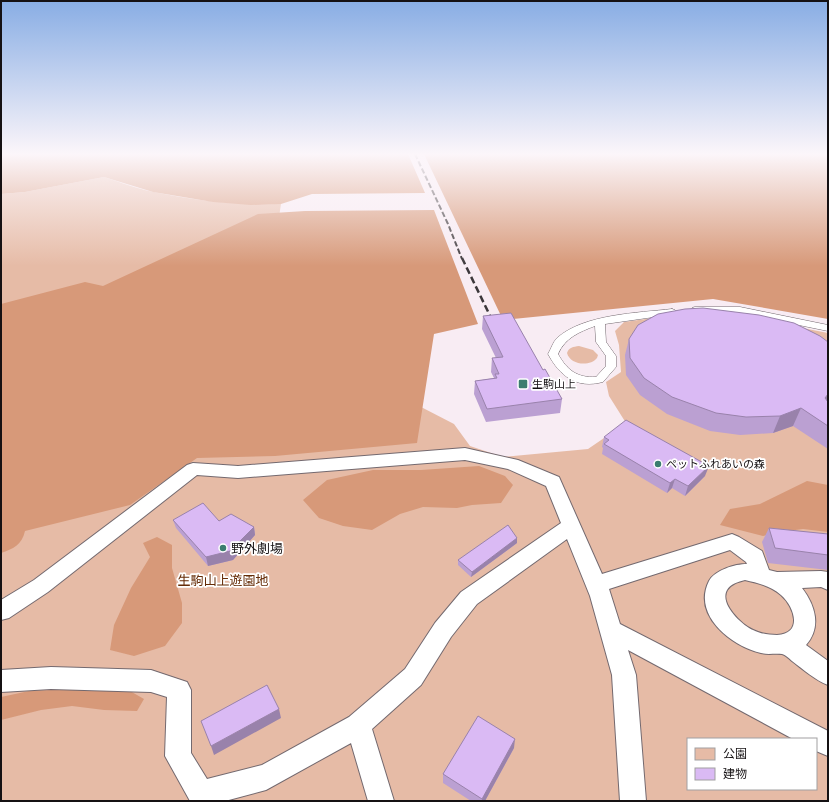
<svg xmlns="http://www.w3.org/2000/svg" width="829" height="802" font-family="Manrope,'Noto Sans JP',sans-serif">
	<rect width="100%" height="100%" fill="#f8ecf3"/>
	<path fill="#e6bba6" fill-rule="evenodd" d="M104,177C120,182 137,189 154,192C196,201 238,205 281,204L279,217L392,392L454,424L470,446L503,457L588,449L626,423L609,396L606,382L621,372L619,345L615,331L624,322L653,318L777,323L828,333V801H1V194L25,192ZM688,739H816V789H688Z
		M579,346L593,350L598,355L597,358C590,367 570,365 567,353C569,347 573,347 579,346Z"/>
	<path fill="#d79979" d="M1,154H408L425,193L312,194L281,204L251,205L213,202L153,192L104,177L25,192L1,194Z
		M424,154H828V319L713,299L503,320Z
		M434,210L478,324L434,334L417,443L275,456L197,458L130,505L25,531C22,545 13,549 1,553V304L85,282L103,286L258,214L305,211Z
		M479,466L505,476L513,485L501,503L472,505L457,508L423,507L400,514L372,530L343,526L319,518L303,500L327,480L373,470H421Z
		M807,481L828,485V532L803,529L780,532L763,536L720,525L730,509L760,504Z
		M157,537L172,545V568L182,603V623L165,646L134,656L110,650L114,625L131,588L150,557L143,543Z
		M73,689L130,691L144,699L137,711L104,710L72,706L41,710L1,720V697L29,691Z"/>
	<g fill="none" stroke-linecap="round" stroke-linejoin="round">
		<defs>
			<path id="service" d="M695,307H740L828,325V331L740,313L692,312L690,310L692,308Z
				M672,309L675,310L677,312L675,314L605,324L606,342L616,356V367L603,382C576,389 560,376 548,354C551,349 553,342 557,338C584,314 638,313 672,309ZM595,326L596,342L606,356V366L596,377C577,378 567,370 558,354C565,338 579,332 595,326Z"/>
			<path id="pedestrian" d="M465,448L518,460L559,477L602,574L732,534L739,537L762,551L769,570L777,572L821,571L828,572V590L821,587L802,588C815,605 822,627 806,645L828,661V685C815,680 804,670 792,661C790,659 786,655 782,654C775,653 768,655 761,653C731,646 692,615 709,581C715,570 735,564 747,564L746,562L730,550L609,589L620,624L828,731V756L816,751V739H793L628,650L636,675L646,801H620L612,675L590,596L567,539L477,604L451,637L421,685L372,729L394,801H368L351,743L266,790L225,801H190L165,756L167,697L151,692L51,689L1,692V670L51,667L151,670L187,682L191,690V753L207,779L262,765L349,717L405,669L435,623L461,592L561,523L546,486L508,469L465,460L238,478L197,475L48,592L9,618L1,620V600L34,580L187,465L193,463L238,466ZM745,580C758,583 771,586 781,595C795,607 803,634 777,635C769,635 761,634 753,630C742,625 719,604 727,590C730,584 738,582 745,580Z"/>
		</defs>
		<use href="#service" stroke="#73696f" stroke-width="1"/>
		<use href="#pedestrian" stroke="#73696f" stroke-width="2"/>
		<use href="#service" fill="#fff" fill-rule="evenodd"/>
		<use href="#pedestrian" fill="#fff" fill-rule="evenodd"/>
		<path stroke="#3c373a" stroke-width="2" stroke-dasharray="5.5 2.5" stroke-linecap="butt" d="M415,154L448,224L462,259"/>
		<path stroke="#3c373a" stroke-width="2.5" stroke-dasharray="7 3.5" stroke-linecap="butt" d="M462,258L495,326"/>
	</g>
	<path fill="#bba0d2" d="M483,316L543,370L562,399L560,413L486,422L474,394L475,381L494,378L491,372L492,358H496L482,329Z
		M629,339L828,342V449L793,426L773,433L740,435L710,431L667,414L640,395L626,375L625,355Z
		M604,437L705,476L685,496L672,488L667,493L602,454L603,448L602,447Z
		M173,520L219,521L254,527L255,535L233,560L208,566L176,528Z
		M769,528L828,534V570L768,563L762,542Z
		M517,538V543L471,577L458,565V560Z
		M514,748L485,801H471L443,783V774Z"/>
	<path fill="#9982ab" d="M828,394V404L825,398Z
		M801,408L793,426L773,433L780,416Z
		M709,466L705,476L685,496L688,486Z
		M675,479L672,488L667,493L670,483Z
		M254,527L255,535L233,560L208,566L206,557Z
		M517,538V543L471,577L472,572Z
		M279,709L281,718L214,755L211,746Z
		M515,739L514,748L485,801H482V799Z"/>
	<path fill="#dabaf4" stroke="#9982ab" d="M703,308L759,315L794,323L820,336L828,342V394L825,398L828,402V426L801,408L780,416L746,417L716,413L672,397L644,378L630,358L629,339L638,325L658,314L685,309Z
		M511,313L543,370L545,369L562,399L487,409L475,381L497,378L495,374H499L492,358L503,357L483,316Z
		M626,420L709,466L688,486L675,479L670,483L604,444L609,440L604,437Z
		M203,503L219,521L231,514L254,527L230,551L206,557L173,520Z
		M508,525L517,538L472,572L458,560Z
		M769,528L828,534V555L775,548Z
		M267,685L279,709L211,746L201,721Z
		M478,716L515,739L482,799L443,774Z"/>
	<linearGradient id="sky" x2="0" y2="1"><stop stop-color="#88ade4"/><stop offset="0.58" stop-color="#fcf6fa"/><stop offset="1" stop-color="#fcf6fa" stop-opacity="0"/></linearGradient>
	<rect width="829" height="266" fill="url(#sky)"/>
	<g fill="#3b7d6f" stroke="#fff" stroke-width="1.5">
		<rect x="518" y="379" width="10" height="10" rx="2"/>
		<circle cx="658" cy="464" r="4"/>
		<circle cx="223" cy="548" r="4"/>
	</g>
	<g text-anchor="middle" stroke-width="3.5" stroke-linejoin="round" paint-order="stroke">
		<g font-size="11" fill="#151113" stroke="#fff" text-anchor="start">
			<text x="532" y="388">生駒山上</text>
			<text x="666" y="468">ペットふれあいの森</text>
		</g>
		<g font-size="13" fill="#151113" stroke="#fff" text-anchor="start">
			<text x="231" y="553">野外劇場</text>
		</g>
		<g font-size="13" fill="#652c07" stroke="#fff">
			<text x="223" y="585">生駒山上遊園地</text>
		</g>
	</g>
	<rect width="829" height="802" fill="none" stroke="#151113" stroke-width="4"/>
	<rect x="687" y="738" width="130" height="52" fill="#ffffff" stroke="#a1a0a1"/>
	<rect x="695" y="748" width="20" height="12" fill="#e6bba6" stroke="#a1a0a1"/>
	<text x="723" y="758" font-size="12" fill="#151113">公園</text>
	<rect x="695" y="768" width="20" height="12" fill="#dabaf4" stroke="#a1a0a1"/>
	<text x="723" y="778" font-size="12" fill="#151113">建物</text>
</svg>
